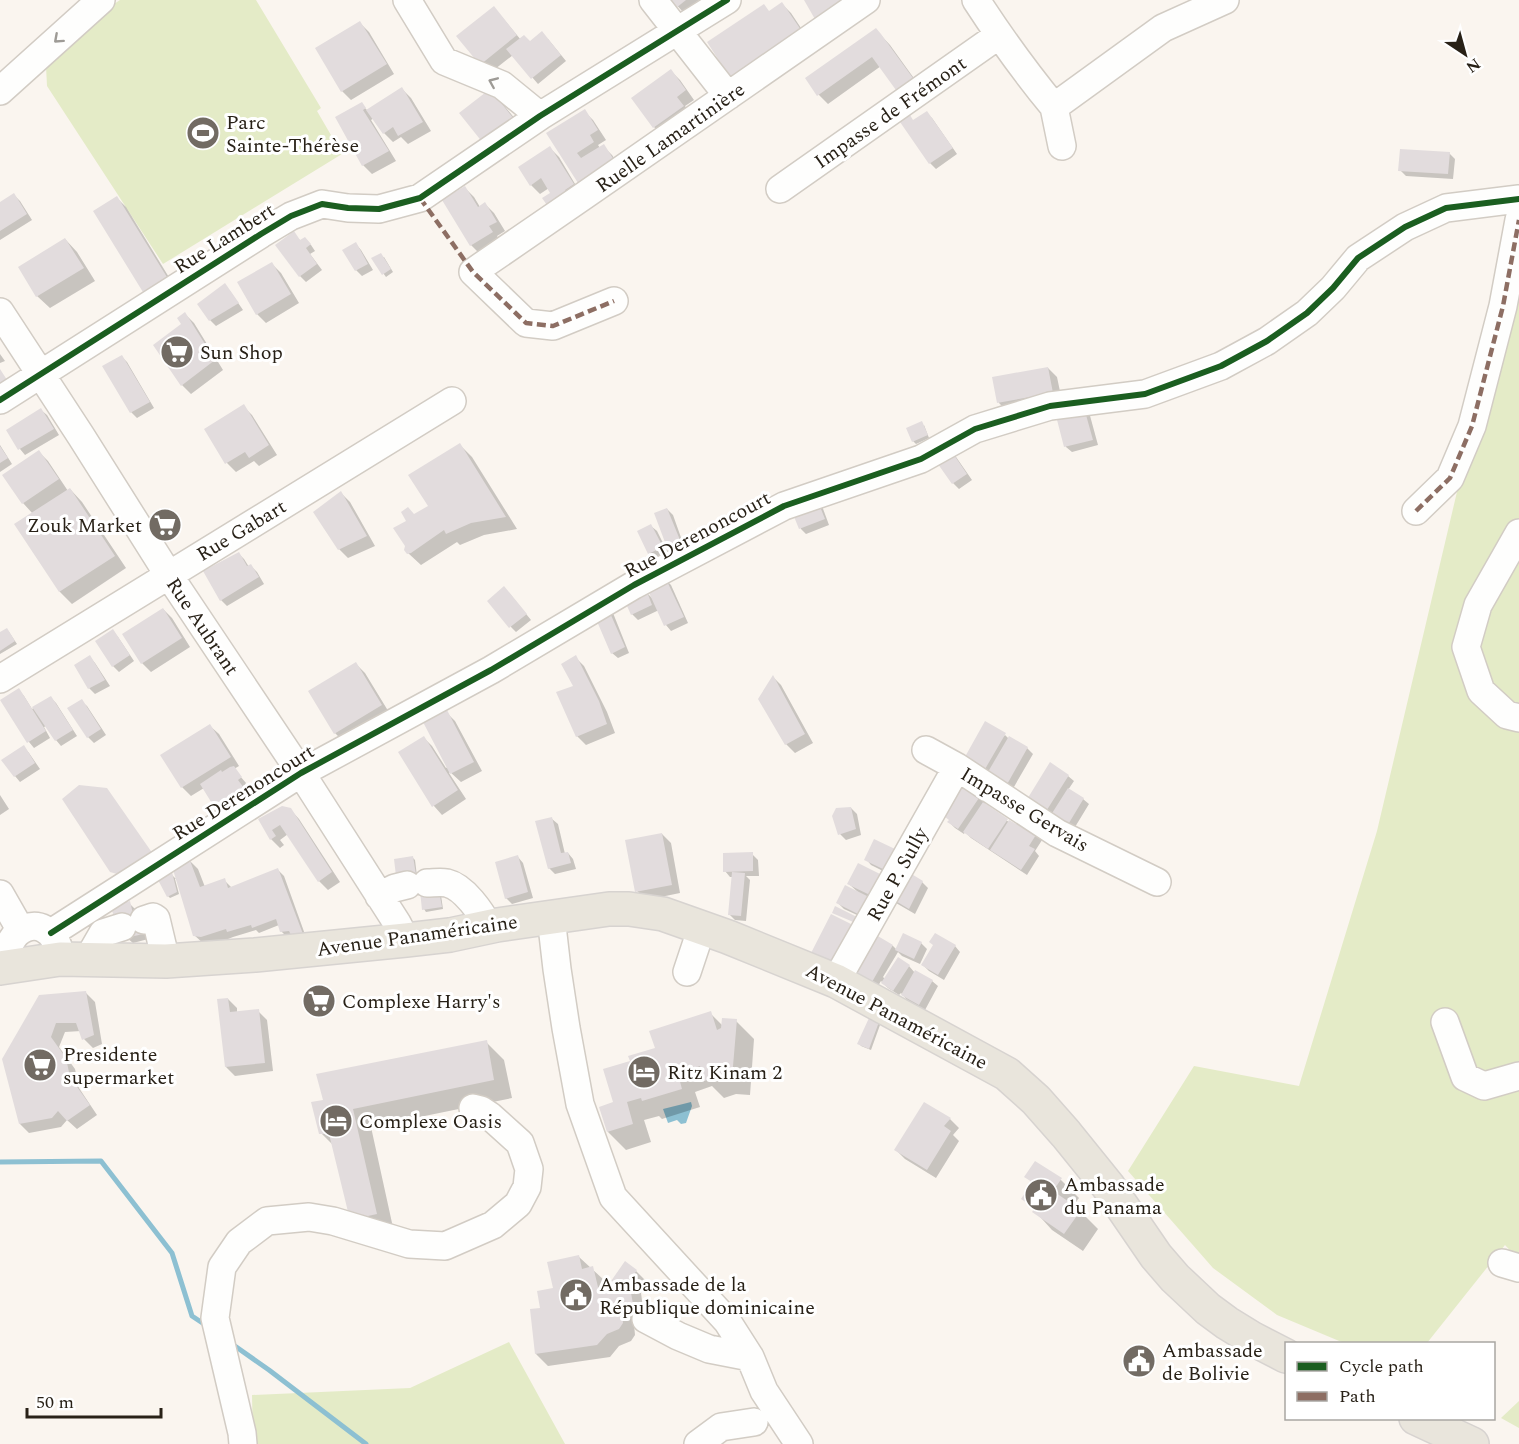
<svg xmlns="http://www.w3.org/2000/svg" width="1519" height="1444" font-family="Spectral,serif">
	<rect width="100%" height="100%" fill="#faf5ef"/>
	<path fill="#e4ebc7" d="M120,0H256L321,108L317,111L342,154L163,264L47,86L46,66L71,33Z
		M1519,229V1260L1505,1245L1427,1343H1344L1277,1315L1213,1268L1128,1171L1194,1066L1299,1086L1377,831Z
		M509,1342L565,1444H253L252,1395L410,1388Z
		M1519,1401V1428L1501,1418Z"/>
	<path fill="#8dc0d2" d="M691,1102L692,1106L686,1123L681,1124L677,1120L668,1123L663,1109Z"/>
	<path fill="#0003" d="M672,0H699L683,12Z
		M782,4L791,13L809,40L770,12Z
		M502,17L521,40L531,43L548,39L566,61L538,84L513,55L490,73L481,64Z
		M360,23L369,32L394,74L351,100L342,91Z
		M876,30L890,45L926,95L881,66L828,104L819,95L807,78Z
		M671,71L680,80L694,100L685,106L692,116L663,136L654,127Z
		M402,89L411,98L431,131L408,144L401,137L393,142L384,133L374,118L371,120L396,161L372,174L363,165L361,104L368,111Z
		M490,91L502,103L525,131L484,142Z
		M584,111L593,120L606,140L598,145L600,148L603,146L612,155L622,170L588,191L579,182L548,134Z
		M926,113L932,118L957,154L936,169L930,163L902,122L914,121Z
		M550,148L559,157L581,194L553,193L549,188L540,194L531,185Z
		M1449,153L1455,159L1453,179L1406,176L1400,170Z
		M465,188L474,197L480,207L485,204L494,213L505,231L497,236L501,242L480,254L471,245Z
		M14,195L20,201L32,220L0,240V204Z
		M117,198L126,207L178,292L156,305Z
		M65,239L77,252L95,281L50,308L37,296Z
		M299,239L301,242L305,239L311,245L315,251L310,254L322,270L306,282L300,276Z
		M356,244L361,250L373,270L362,276L356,270Z
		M384,257L393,272L386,277L373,259Z
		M272,264L281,273L299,303L266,323L257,314Z
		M230,291L243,310L216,326L210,320Z
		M185,314L194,323L223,370L191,394L182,385L183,324Z
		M0,354L5,361L0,363Z
		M121,356L127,362L154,408L137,418L131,412L104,367Z
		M1048,368L1057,377L1062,401L1008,412L999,403L994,379Z
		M243,406L252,415L277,455L259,466L254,461L236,472L227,463L206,429Z
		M41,410L47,415L59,435L25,455L20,449L8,431Z
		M1089,412L1098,445L1072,452L1066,447L1057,413Z
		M924,425L929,438L916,444L913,441Z
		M0,445L12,464L0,472Z
		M460,445L472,457L517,529L484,535L460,545L457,542L421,565L408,553L407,546L415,515L430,507Z
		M39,452L48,461L68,491L70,489L82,502L126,568L72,604L60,592L16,525L33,514L23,503L4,476Z
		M954,454L972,480L959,489L953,483L935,457Z
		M341,493L350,502L375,546L348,558L339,549Z
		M822,506L829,525L806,534L801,529L793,510Z
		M667,509L673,515L684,546L673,550L667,544Z
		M651,526L657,531L668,553L655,559L650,553Z
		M239,554L244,559L249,567L251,566L257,572L264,584L227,606L221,600Z
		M665,579L671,585L688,623L671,631L666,625L659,610L638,620L632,614L645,591L653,599Z
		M510,594L531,620L516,632L511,627Z
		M163,609L172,618L190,647L151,672L142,663Z
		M595,613H613L629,653L618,658L612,653Z
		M113,631L118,637L134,661L119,672L113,666Z
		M9,632L17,644L0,654V634Z
		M90,657L95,663L110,686L95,694L89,688Z
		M575,657L584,666L607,712L615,733L586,745L577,736Z
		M356,664L365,673L390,714L344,742L335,733Z
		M773,677L781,685L813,743L795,753L786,744Z
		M19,690L24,696L32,709L50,697L56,703L77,736L61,746L56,740L46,726L44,727L50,738L34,748L29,742L3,700Z
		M81,701L87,706L106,735L94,743L88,737Z
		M446,712L455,721L482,771L461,782L450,772L449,773L466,799L442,815L434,806L424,738L432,746L446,768L448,767Z
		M210,726L219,734L239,766L234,769L246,783L243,787L248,794L221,810L214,804L204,788L191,796L182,787Z
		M1005,735L1009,739L1027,748L1033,754L1011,792L968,770Z
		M24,747L29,753L40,769L20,782L15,776Z
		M1068,776L1074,781L1068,790L1083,799L1089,804L1072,832L1033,806Z
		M957,781L986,802L984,805L1016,827L1044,837L1035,851L1039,856L1027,875L971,838L965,832L964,834L955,828L949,822Z
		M0,795L9,809L0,815Z
		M851,808L857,814L861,835L846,840L840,834Z
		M290,809L299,819L340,882L328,890L319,881L288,834L280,840L284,845L280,848L271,839L260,820Z
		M552,819L558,824L565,854L568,853L573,859L576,869L555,874L549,868Z
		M662,834L671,843L680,893L646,900L637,891Z
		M875,841L891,875L871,865L866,859Z
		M752,854L758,860L759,876H746L750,880L746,921L735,920L729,914L733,877H730L725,871Z
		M518,857L523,863L533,898L512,904L506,898Z
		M413,858L415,860L417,876L441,895L443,909L426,912L424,909L422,893L412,894Z
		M189,860L198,869L205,887L224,880L232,888L278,870L284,876L307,940L287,937L281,931L279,925L259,933L256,930L233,937L211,946L204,944L194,935Z
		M858,865L878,901L866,896L876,905L868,920L844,909L838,903L859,893L849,884Z
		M905,872L922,882L928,888L915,914L896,903L891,897Z
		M171,874L176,879H175L179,894L170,898L168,896Z
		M129,903L135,909L138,918L152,938L133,943L127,938Z
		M872,934L893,946L897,950L921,943L927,949L920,964L902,956L898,952L883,977L885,979L909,966L915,973L932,981L938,986L925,1010L908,1001L901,993L899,995L888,988L881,981L878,986L857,975L852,969Z
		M955,946L960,952L944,980L929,971L923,965Z
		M86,993L95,1002L102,1044L93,1048L84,1039L81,1031L65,1032L59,1047L75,1069L79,1088L97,1115L77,1129L67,1120L61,1127L29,1133L20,1124L40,996Z
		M228,999L237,1008V1013L258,1011L267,1020L273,1071L235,1076L226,1067Z
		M710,1013L723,1026L736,1021L754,1039L750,1095L736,1094L724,1098L712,1086L695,1092L700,1107L662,1119L659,1116L644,1120L651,1142L626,1150L608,1132L615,1103L632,1062L657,1049Z
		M878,1023L880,1025L871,1050L861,1046L859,1043Z
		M486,1042L504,1060L512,1098L371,1127L394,1232L369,1238L334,1146L321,1133L324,1101Z
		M924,1104L950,1119L959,1128L953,1135L959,1141L936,1178L905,1159L896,1150Z
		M1026,1176L1061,1180L1079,1198L1073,1206L1080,1211L1098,1229L1083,1251L1052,1230L1023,1198L1033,1183Z
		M579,1257L604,1280L606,1286L636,1271L648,1283L641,1293L645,1322L634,1324L635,1335L631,1341L619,1346L610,1357L548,1366L536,1354L542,1309Z"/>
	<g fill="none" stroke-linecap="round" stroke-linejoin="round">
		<path stroke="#8dc0d2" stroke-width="5" d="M0,1162L101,1161L172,1253L192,1316L207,1326
			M232,1344L269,1370L366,1444"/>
	</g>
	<path fill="#e2dcdd" d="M670,0H686L676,8Z
		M804,0H850L816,21Z
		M782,2L801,30L734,84L707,42L764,4L769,11Z
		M494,6L517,35L480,65L456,36Z
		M360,21L387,64L341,92L315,48Z
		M876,28L881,34L918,85L901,97L872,57L817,96L805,78Z
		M542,31L561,55L531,79L506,49L524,35L530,41Z
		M671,69L686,90L677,97L684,106L653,128L631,98Z
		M402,87L423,122L398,136L393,127L383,134L366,110Z
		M490,89L514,119L483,143L459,113Z
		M362,102L366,108L363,110L389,151L362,166L335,117Z
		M585,109L598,130L590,135L594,142L577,153L581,158L604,144L614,160L578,183L546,133Z
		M927,111L953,148L929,164L900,122L910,115L913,120Z
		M550,146L574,184L565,190L568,196L549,208L542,198L550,193L541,178L530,186L518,167Z
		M1400,149L1450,152L1448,174L1398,171Z
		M465,186L478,207L485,202L497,222L489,226L493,232L470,246L442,200Z
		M14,193L27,214L0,231V202Z
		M117,196L170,282L146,297L93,211Z
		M294,231L300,240L305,237L311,244L306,248L317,264L299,277L275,245Z
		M65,238L84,268L36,297L18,267Z
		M356,242L368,264L355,271L342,250Z
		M381,253L391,269L382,275L371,258Z
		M272,262L291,294L256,315L237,282Z
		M225,283L239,303L209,321L197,304Z
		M185,312L215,360L181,386L153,345L181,324L177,318Z
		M122,355L150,402L130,413L102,366Z
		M1048,367L1053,393L997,403L992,377Z
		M0,369L9,383L0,388Z
		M244,404L269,445L249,458L245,452L225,464L204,429Z
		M1083,404L1093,440L1064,447L1055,412Z
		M41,408L54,429L18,450L6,430Z
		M922,421L928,435L912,442L906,428Z
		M460,443L506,517L471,523L446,534L444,530L411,553L407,554L404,550L405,546L393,528L406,521L401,512L408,507L414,514L428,506L408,475Z
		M0,446L8,458L0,463Z
		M948,446L967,474L952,484L933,457Z
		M39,450L59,479L22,504L2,475Z
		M70,488L115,556L59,592L14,524Z
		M341,491L367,536L338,550L313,512Z
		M817,499L825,519L799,529L791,509Z
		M667,508L680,540L666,545L654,513Z
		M651,524L663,547L648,554L637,531Z
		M239,552L247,566L251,564L259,577L220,601L203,571Z
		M665,577L684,617L664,626L646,586Z
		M504,586L527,614L509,628L487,601Z
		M646,589L652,605L631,615L624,599Z
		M607,606L625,647L611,654L593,612Z
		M163,608L182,638L141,664L122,634Z
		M7,628L15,641L0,651V632Z
		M113,629L130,655L112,667L95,641Z
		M90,655L105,680L88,689L74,665Z
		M576,655L599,701L607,724L576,737L556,692L573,686L561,664Z
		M356,662L382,705L334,734L308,691Z
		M773,675L805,734L785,745L758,699Z
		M19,688L46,731L27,743L0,700Z
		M51,696L73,730L55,741L32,707Z
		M82,699L101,729L87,738L67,708Z
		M447,710L474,762L450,774L423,722Z
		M985,721L1006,733L981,776L961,764Z
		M210,724L231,757L181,788L160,755Z
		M424,736L458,790L432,807L398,752Z
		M1009,736L1028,747L1005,788L985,777Z
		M24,745L35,763L14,777L1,760Z
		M1050,762L1069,775L1045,813L1026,801Z
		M234,766L242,777L238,780L244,788L234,794L237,797L219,807L213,805L200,784L221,770L222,772L230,767Z
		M957,779L981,795L958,829L947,822L949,820L937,811Z
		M79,785L107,788L153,854L117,874L110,872L62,799Z
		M1068,788L1084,798L1066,828L1049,818Z
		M983,802L1008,819L988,849L963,832Z
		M282,806L291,808L332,872L318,882L280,825L272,830L276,836L270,840L258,819Z
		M851,807L856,829L838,835L832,816L836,808Z
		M552,817L561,853L568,852L571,863L548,869L535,821Z
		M1020,818L1039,830L1029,846L1035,849L1021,870L990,850L1009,820L1016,824Z
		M662,833L672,885L635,892L625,840Z
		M874,839L895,849L885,870L864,860Z
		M753,852V871L723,872V853Z
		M518,855L528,892L505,899L495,862Z
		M413,856L416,875L426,873L439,891L442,907L422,910L420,891L396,876L394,859Z
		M189,858L200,887L225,878L228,888L278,868L303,934L292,937L289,931L280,932L276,919L252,928L251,925L227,932L226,929L201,937L193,936L171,863Z
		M858,863L882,875L872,896L847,884Z
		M905,870L923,881L909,909L889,897Z
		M172,872L177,892L167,897L157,878L167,875V873Z
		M732,872L745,873L741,916L728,915Z
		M845,885L871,898L862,916L836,903Z
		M130,901L134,918L148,933L125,938L115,922L111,906Z
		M835,906L861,919L858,924L832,913Z
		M831,914L857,927L838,966L811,953Z
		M871,932L893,945L872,982L850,969Z
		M903,933L922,942L914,959L895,950Z
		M935,933L956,945L938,975L921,965L933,945L929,942Z
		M898,957L910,965L893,991L881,983Z
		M915,970L933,980L919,1005L901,995Z
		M86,991L94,1035L82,1040L76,1023H56L51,1037L66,1058L70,1077L90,1105L67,1121L58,1111L52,1118L19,1124L2,1059L39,995Z
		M228,998L230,1012L259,1009L265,1063L225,1067L217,999Z
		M711,1011L717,1030L721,1028L722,1018L737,1019L732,1078L717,1077L704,1081L700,1066L678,1074L682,1089L642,1101L641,1098L627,1102L633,1124L607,1132L599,1107L613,1102L603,1069L630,1061L628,1056L655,1048L649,1031Z
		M869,1018L879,1022L869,1049L857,1044Z
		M487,1040L494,1080L353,1109L377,1214L350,1220L329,1134H319L311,1102L323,1100L316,1074Z
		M924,1102L951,1118L944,1126L951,1131L927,1170L894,1150Z
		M1035,1161L1062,1178L1053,1191L1081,1210L1064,1234L1032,1212L1035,1208L1021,1199L1032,1182L1024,1177Z
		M579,1255L582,1269L593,1266L598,1287L609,1284L625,1261L637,1270L629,1281L634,1310L622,1312L623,1323L619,1329L607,1334L597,1345L535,1354L530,1309L540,1308L537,1291L553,1288L547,1262Z"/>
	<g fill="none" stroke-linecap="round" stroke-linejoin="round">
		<defs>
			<path id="minor" d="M407,0L444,61L502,85L540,116
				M653,0L728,96
				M976,0C1000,37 1026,73 1054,107L1163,28L1225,0
				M0,91L101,0
				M1054,107L1062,146
				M780,189L999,35
				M614,301L553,326L526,323L473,272L585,195L866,0
				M0,312L81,436L168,574L301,773L397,923L406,940
				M0,400L261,234L291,216L322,204L348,208L379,209L420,198L540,116L727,0
				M1416,511L1450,478L1472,426L1503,306L1519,220
				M1519,533L1478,605L1466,647L1481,691L1507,715L1519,718
				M0,679L452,401
				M926,750L957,767L1057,833L1157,882
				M427,883C433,883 441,882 447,883C464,887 481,912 489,927
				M0,894L20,929
				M379,896L395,888L407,885
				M551,917L557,969L566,1028L580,1104L613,1197L727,1321L750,1357L764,1391L799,1444
				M144,920L153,917L156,919L166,961
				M51,933L301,773L491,670L634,585L784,506L921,459L975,429L1050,406L1145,394L1221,366L1267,341L1307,313L1333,288L1358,258L1405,227L1446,208L1519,199
				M88,959L103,933L122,927
				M8,967C0,928 46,908 59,949
				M687,972L702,927
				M836,981L957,767
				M1445,1022L1465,1077L1484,1086L1519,1076
				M1502,1263L1519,1268
				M646,1319L678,1336L709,1349L750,1357
				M243,1444L242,1433L215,1318L222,1267L239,1242L267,1221L309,1217L333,1221L409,1244L445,1246L493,1225L518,1204L527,1187L529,1169L520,1143L490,1116L481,1110L473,1108
				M698,1444L721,1427L754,1422"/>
			<path id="major" d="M0,968L60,959L166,961L255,955L406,940L450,935L497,925L609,909H629L663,914L728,937L836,981L1007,1074L1036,1100L1066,1134L1108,1186L1156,1256L1175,1278L1208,1309L1227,1323L1253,1339L1286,1356
				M1416,1418L1472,1444"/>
		</defs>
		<use href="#minor" stroke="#d2ccc4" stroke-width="30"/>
		<use href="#major" stroke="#d7d3d0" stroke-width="36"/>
		<use href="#minor" stroke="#fefefd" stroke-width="27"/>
		<use href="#major" stroke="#e9e5dc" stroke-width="33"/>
		<path stroke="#8d6e63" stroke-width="4.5" stroke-dasharray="9 4.5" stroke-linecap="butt" d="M420,198L473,272L526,323L553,326L614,301
			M1416,511L1450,478L1472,426L1503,306L1519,220"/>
		<defs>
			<path id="cycleway" d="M0,400L261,234L291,216L322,204L348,208L379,209L420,198L540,116L727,0
				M51,933L301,773L491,670L634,585L784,506L921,459L975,429L1050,406L1145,394L1221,366L1267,341L1307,313L1333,288L1358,258L1405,227L1446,208L1519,199"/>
		</defs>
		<use href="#cycleway" stroke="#fff" stroke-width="10"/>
		<use href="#cycleway" stroke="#1b5e20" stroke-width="6"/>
	</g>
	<defs><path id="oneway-chevron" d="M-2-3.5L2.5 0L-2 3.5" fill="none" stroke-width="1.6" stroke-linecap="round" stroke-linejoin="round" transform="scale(1.5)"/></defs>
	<g stroke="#9e9b96">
		<use href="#oneway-chevron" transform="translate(58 39) rotate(138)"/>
		<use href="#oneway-chevron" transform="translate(493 82) rotate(-157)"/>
	</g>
	<defs>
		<symbol id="stadium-disc" viewBox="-11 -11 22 22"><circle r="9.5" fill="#726b63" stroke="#fff"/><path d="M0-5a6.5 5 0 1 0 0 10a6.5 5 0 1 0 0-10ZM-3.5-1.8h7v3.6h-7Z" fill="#fff"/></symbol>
		<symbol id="supermarket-disc" viewBox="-11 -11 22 22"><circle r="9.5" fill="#726b63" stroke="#fff"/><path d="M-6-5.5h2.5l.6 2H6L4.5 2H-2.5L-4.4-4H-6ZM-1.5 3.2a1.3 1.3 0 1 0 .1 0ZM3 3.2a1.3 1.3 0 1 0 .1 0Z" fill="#fff"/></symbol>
		<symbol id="hotel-disc" viewBox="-11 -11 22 22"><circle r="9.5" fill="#726b63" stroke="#fff"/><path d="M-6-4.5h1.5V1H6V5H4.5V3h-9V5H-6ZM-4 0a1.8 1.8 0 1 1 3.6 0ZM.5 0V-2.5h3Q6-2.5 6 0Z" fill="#fff"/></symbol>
		<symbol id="civic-disc" viewBox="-11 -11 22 22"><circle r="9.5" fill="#726b63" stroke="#fff"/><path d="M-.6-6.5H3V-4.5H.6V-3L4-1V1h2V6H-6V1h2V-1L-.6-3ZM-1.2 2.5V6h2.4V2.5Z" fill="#fff"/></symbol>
	</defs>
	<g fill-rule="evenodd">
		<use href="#stadium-disc" x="184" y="114" width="38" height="38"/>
		<use href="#supermarket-disc" x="158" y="333" width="38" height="38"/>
		<use href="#supermarket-disc" x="146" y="506" width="38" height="38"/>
		<use href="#supermarket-disc" x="300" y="982" width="38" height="38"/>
		<use href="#supermarket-disc" x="21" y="1046" width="38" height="38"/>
		<use href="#hotel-disc" x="625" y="1053" width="38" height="38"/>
		<use href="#hotel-disc" x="317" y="1102" width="38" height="38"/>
		<use href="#civic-disc" x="1022" y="1176" width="38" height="38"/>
		<use href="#civic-disc" x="557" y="1276" width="38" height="38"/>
		<use href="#civic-disc" x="1120" y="1342" width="38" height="38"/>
	</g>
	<g text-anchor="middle" stroke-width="6" stroke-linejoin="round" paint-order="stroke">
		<g font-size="20" fill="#282117" stroke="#fff">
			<text transform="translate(890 112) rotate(-35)" y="7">Impasse de Frémont</text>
			<text transform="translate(670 137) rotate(-35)" y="7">Ruelle Lamartinière</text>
			<text transform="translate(224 238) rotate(-32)" y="7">Rue Lambert</text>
			<text transform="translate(241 530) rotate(-31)" y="7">Rue Gabart</text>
			<text transform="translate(697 534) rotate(-28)" y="7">Rue Derenoncourt</text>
			<text transform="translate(203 626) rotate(56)" y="7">Rue Aubrant</text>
			<text transform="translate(243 792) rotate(-32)" y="7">Rue Derenoncourt</text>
			<text transform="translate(1025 809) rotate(31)" y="7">Impasse Gervais</text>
			<text transform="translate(897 874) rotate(-61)" y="7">Rue P. Sully</text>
			<text transform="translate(417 935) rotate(-8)" y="7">Avenue Panaméricaine</text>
			<text transform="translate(897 1016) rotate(28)" y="7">Avenue Panaméricaine</text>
		</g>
		<g font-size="20" fill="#282117" stroke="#fff" text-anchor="start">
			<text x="226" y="129">Parc<tspan x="226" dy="23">Sainte-Thérèse</tspan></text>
			<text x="200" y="359">Sun Shop</text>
			<text x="142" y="532" text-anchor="end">Zouk Market</text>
			<text x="342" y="1008">Complexe Harry's</text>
			<text x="63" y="1061">Presidente<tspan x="63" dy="23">supermarket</tspan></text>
			<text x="667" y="1079">Ritz Kinam 2</text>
			<text x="359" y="1128">Complexe Oasis</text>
			<text x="1064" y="1191">Ambassade<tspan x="1064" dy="23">du Panama</tspan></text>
			<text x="599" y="1291">Ambassade de la<tspan x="599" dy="23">République dominicaine</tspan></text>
			<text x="1162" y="1357">Ambassade<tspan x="1162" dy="23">de Bolivie</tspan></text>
		</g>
	</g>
	<rect x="1285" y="1342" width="210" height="78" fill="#ffffff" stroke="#a9a6a2" stroke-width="1.5"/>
	<rect x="1297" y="1362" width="30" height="9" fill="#1b5e20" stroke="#a9a6a2" stroke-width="1.5"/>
	<text x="1339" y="1372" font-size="18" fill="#282117">Cycle path</text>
	<rect x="1297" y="1392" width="30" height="9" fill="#8d6e63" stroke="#a9a6a2" stroke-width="1.5"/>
	<text x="1339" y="1402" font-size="18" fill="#282117">Path</text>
	<g transform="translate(1465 54) rotate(144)" stroke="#ffffff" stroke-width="4.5" paint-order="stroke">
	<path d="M0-4.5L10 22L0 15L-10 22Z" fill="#282117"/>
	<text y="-9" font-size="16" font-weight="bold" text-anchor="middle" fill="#282117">N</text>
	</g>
	<path d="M27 1408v9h134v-9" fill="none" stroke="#282117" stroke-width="3"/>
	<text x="36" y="1408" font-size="18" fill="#282117" stroke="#ffffff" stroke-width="4.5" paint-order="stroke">50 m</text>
</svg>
